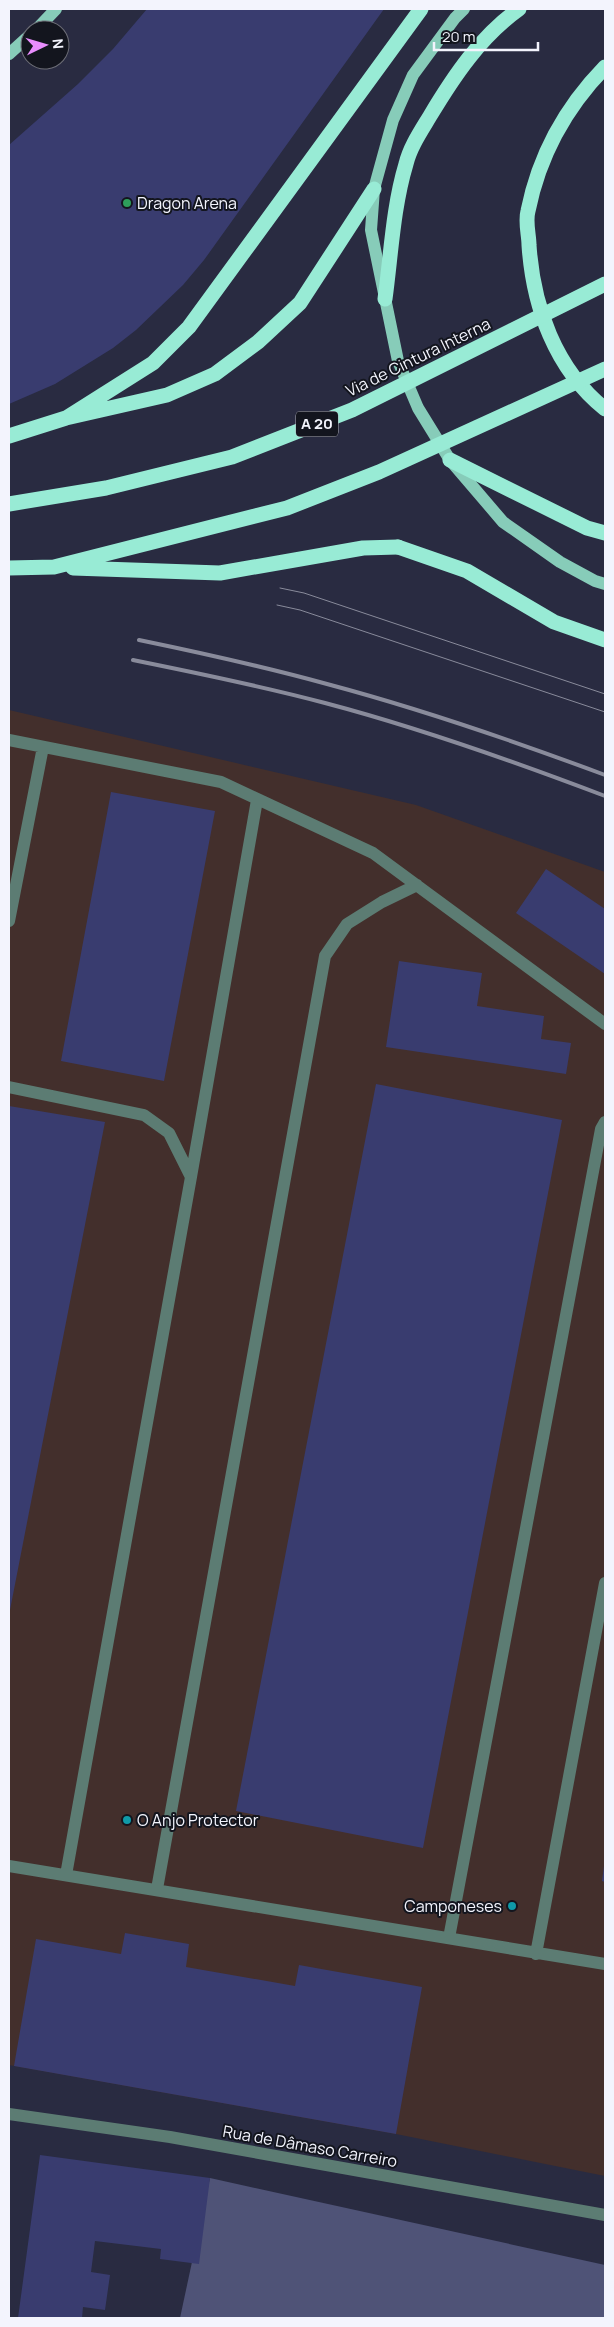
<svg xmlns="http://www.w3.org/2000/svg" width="614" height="2327" font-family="Manrope,sans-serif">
	<rect width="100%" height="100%" fill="#292b41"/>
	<path fill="#432f2c" d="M9,710L416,805L605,872V2176L396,2134L9,2065Z"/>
	<path fill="#4f5377" d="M210,2178L605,2265V2318H180Z"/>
	<path fill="#393c6f" d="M147,9H384L204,260L183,285L136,330L113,348L55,384L9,404V145L78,84L113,49Z
		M111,792L215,811L164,1081L61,1061Z
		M546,869L605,909V974L516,913Z
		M399,961L482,973L477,1006L544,1016L541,1039L571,1043L566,1074L386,1047Z
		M376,1084L562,1120L423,1848L236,1811Z
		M9,1106L105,1122L10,1610H9Z
		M604,1866H605V1882L602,1881Z
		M125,1933L189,1944L186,1967L295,1986L299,1965L422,1987L396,2134L14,2066L36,1939L121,1954Z
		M40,2155L210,2178L199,2264L160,2259L161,2249L95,2241L91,2272L110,2275L105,2310L83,2307L82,2318H18Z"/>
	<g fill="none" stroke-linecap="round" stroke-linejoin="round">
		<path stroke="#5c7c73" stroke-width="12" d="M9,740L221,782L373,853L605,1024
			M9,921L43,747
			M9,1087L144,1115L169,1133L191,1177
			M9,1866L605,1964
			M66,1875L191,1177L257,800
			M157,1889L325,956L347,924L382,902L417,885
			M449,1938L601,1129L605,1122
			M536,1954L605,1583
			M9,2114L170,2137L605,2215"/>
		<path stroke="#87ccb9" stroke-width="12" d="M464,9L455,18L413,75L393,120L374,189L371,230L398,361L418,408L450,460L503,522L560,562L595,581L605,584
			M36,30L56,9
			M9,54L30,35"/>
		<path stroke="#98ebd5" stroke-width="15" d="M605,67C566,107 539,156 528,211C525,222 529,235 529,245C533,306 555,369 605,409
			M385,299C391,255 393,207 406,164C410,147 421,131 430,116C454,76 480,37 519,9
			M66,418L153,363L189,327L421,9
			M9,436L66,418L167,395L215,374L258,342L300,303L374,189
			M450,460L587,528L605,533
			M398,547L467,571L554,622L605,640"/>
		<path stroke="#898b9b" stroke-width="1" d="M280,588L304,593L605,694
			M277,605L300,610L605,712"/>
		<path stroke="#898b9b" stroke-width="4" d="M139,640C202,653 265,667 327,684C421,709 514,741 605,775
			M133,660C197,673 262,686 325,703C420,728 513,761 605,796"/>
		<path stroke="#98ebd5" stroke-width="15" d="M9,504L106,488L232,457L352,410L605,284
			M9,568L54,567L287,508L379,472L605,369
			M73,568L220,573L363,548L398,547"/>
	</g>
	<circle fill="#2e9e5b" stroke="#13151e" stroke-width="2" cx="127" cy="203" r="5"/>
	<g fill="#0f9aa8" stroke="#13151e" stroke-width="2">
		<circle cx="127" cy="1820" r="5"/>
		<circle cx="512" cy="1906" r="5"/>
	</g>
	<g text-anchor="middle" stroke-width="4" stroke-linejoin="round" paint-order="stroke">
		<rect fill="#13151e" stroke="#b0b1ba" stroke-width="1" x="296" y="411.5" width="42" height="25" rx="4"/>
		<g font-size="15" font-weight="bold" fill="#f3f4fd">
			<text x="317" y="429">A 20</text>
		</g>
		<g font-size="16" fill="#f3f4fd" stroke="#13151e" text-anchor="start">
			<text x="137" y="209">Dragon Arena</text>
			<text x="137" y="1826">O Anjo Protector</text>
			<text x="502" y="1912" text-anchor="end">Camponeses</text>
		</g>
		<g font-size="16" fill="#f3f4fd" stroke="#13151e">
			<text transform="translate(418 357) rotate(-26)" y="6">Via de Cintura Interna</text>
			<text transform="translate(310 2146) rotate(10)" y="6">Rua de Dâmaso Carreiro</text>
		</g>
	</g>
	<rect width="614" height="2327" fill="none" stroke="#f3f4fd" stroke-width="20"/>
	<g transform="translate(45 45) rotate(85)"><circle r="24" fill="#13151e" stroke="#6d6e77"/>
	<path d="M0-4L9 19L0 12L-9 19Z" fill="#e98dfe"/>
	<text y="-8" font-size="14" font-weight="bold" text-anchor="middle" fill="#f3f4fd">N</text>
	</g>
	<path d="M434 42v8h104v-8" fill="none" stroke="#f3f4fd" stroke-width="2.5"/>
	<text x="442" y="42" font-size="15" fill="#f3f4fd" stroke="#13151e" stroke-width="4" paint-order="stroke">20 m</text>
</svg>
